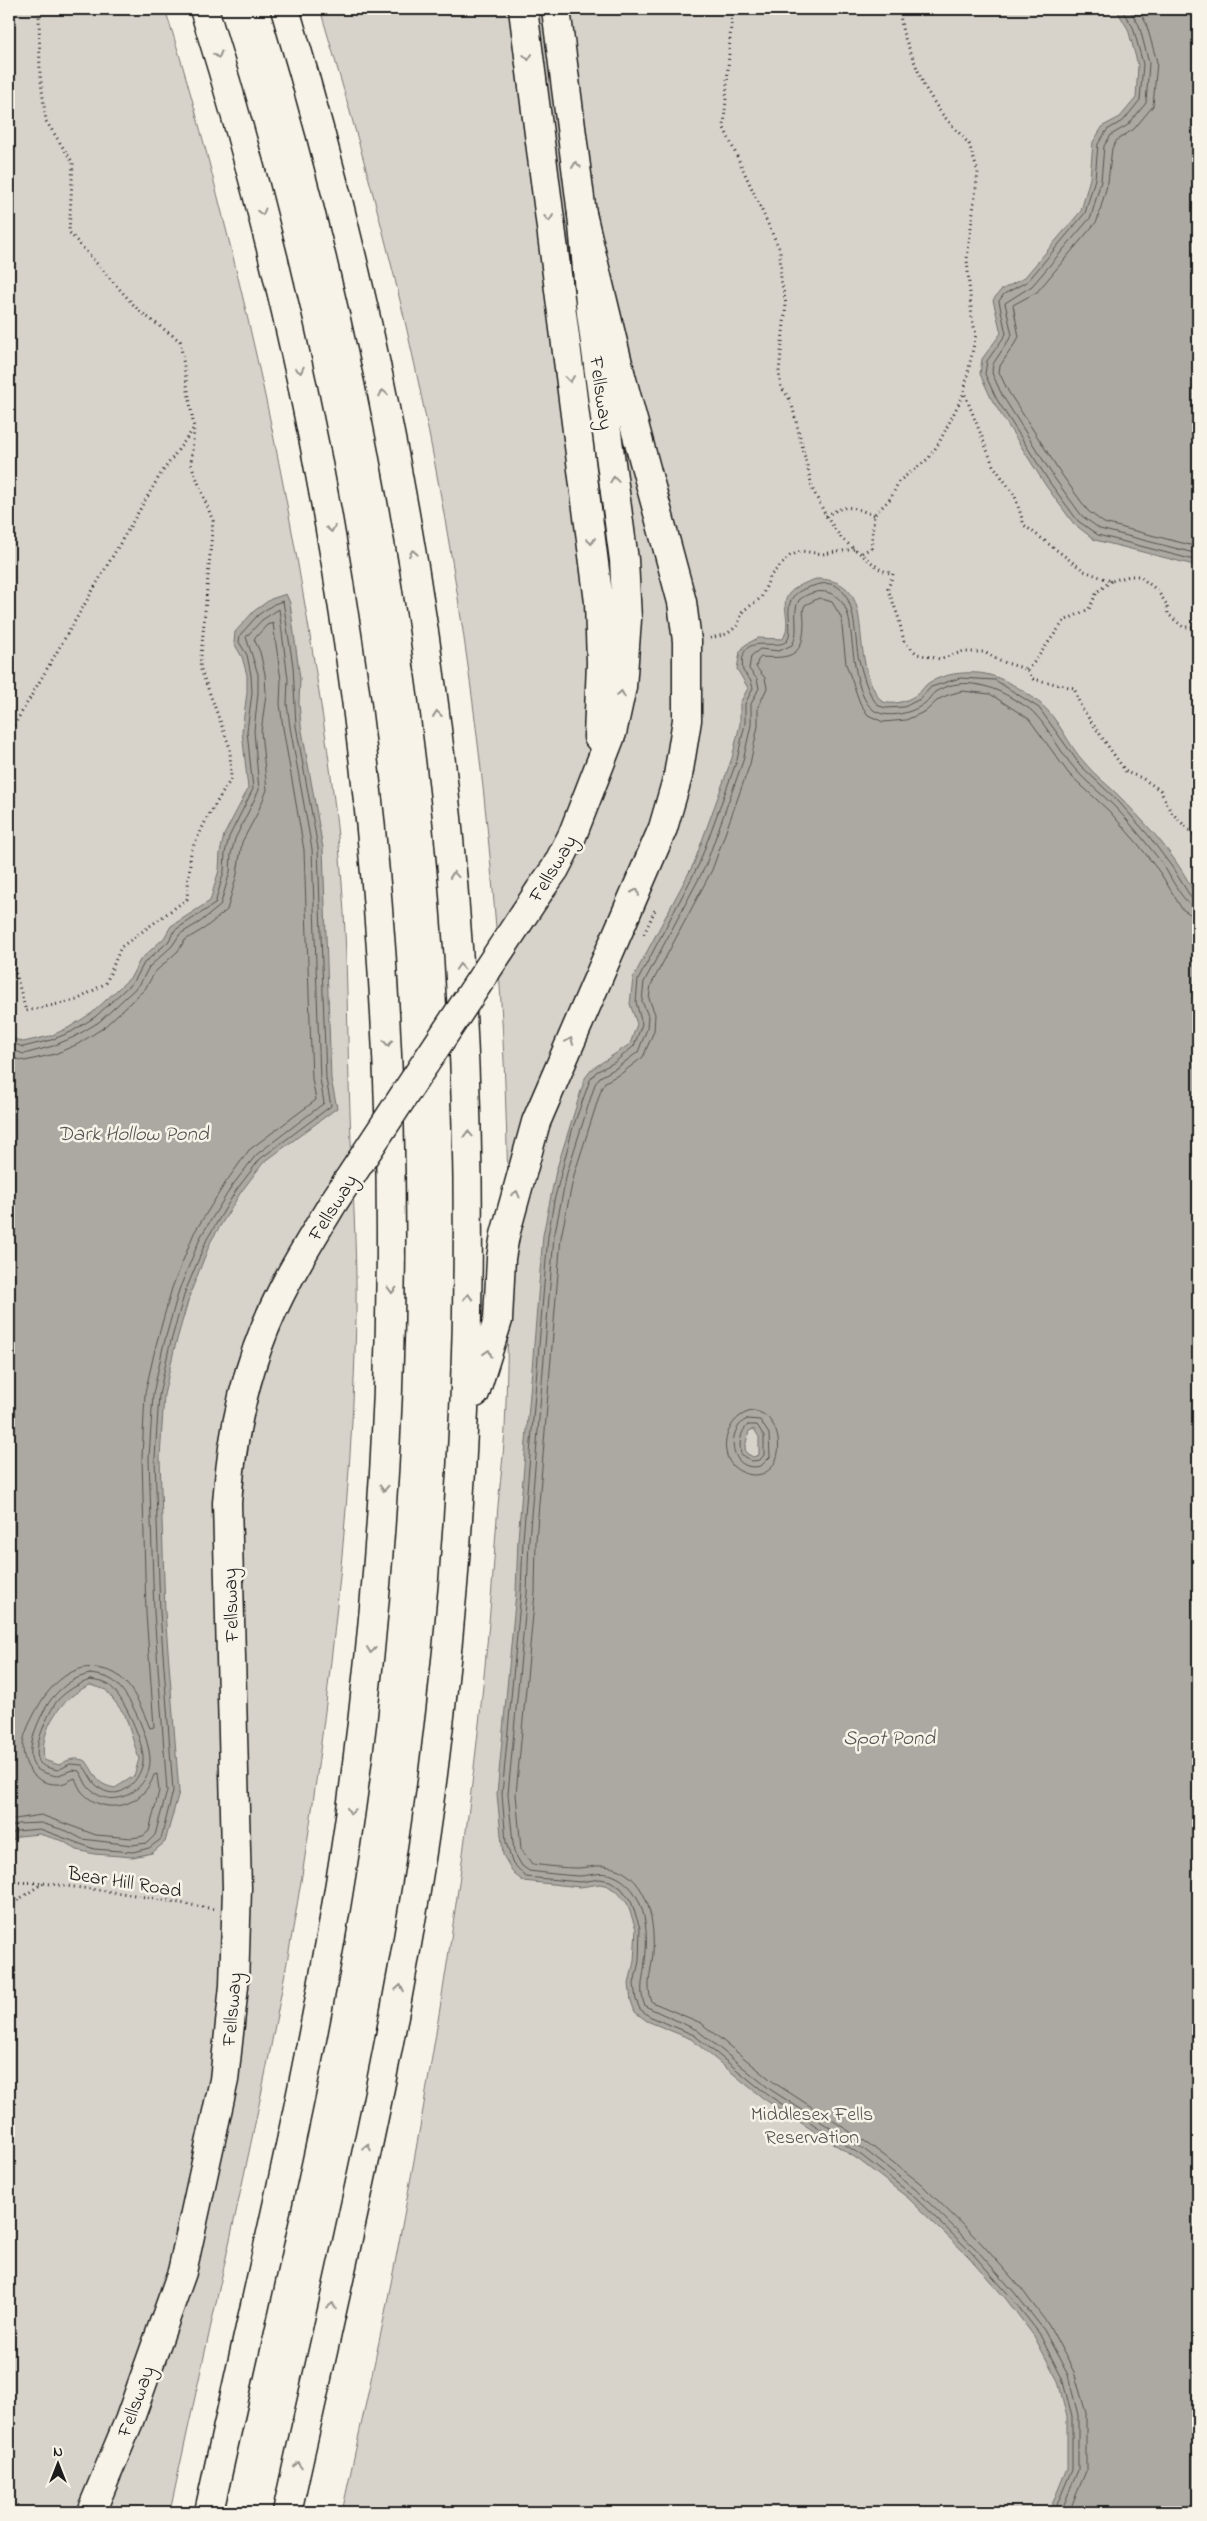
<svg xmlns="http://www.w3.org/2000/svg" width="1207" height="2521" font-family="'Indie Flower',sans-serif">
	<rect width="100%" height="100%" fill="#f7f3e8"/>
	<filter id="ink" filterUnits="userSpaceOnUse"><feTurbulence type="fractalNoise" baseFrequency=".02" numOctaves="2"/><feDisplacementMap in="SourceGraphic" scale="10" xChannelSelector="R" yChannelSelector="G"/><feConvolveMatrix kernelMatrix="1 2 1 2 8 2 1 2 1" color-interpolation-filters="sRGB"/></filter>
	<g filter="url(#ink)">
		<path fill="#d7d3cb" stroke="#7a7874" d="M9,9H165C186,73 203,139 220,205C255,341 284,478 307,617C321,704 336,795 342,883C348,959 347,1036 350,1112C352,1180 357,1248 356,1316C353,1469 337,1623 317,1774C284,2023 222,2267 170,2512H9Z
			M320,9H1198V2512H342C360,2429 379,2346 395,2263C441,2021 480,1777 496,1531C498,1497 503,1464 505,1430C519,1074 490,714 415,366C389,245 355,127 320,9Z"/>
		<path fill="#aca9a2" stroke="#72716c" fill-rule="evenodd" d="M1116,9H1198V566L1095,540L1074,524L1046,486L992,400L980,374L982,359L1001,333L993,300L1001,290L1024,278L1081,211L1090,178L1093,142L1103,126L1120,117L1136,98L1138,65L1128,29Z
			M816,579C866,579 857,622 864,658C866,672 872,689 881,701C892,706 906,702 916,695C922,692 924,685 930,682C945,674 961,672 978,673C998,674 1026,691 1041,704C1058,718 1069,746 1084,762C1095,776 1110,786 1122,799C1150,828 1184,864 1198,903V2512H1049L1067,2468V2417L1058,2381L1034,2336L1006,2299L968,2256L908,2198L859,2160L764,2099L691,2039L647,2021L635,2012L631,2001L629,1984L634,1961L636,1929L627,1903L617,1892L608,1886L600,1884L580,1887L523,1881L514,1874L503,1855L497,1794L516,1592L518,1539L543,1235L556,1171L585,1078L592,1069L630,1044L637,1024L630,1004L633,978L694,863L732,758L740,724V703L748,688L737,669L740,652L745,645L758,638L783,639C797,612 764,596 816,579ZM754,1429L759,1437V1455L753,1457L746,1453L745,1447L749,1431Z
			M286,594L290,603L300,679L299,703L301,725L323,848L331,1079L337,1108L263,1163L241,1192L211,1241L190,1294L174,1350L164,1395L160,1458L165,1612L179,1792L165,1842L152,1853L133,1857L94,1854L77,1850L63,1841L39,1834L19,1836L9,1842V1037L23,1042L50,1036L68,1028L92,1013L131,977L140,960L164,938L171,926L210,901L219,870L220,853L224,835L248,789L242,731L247,692V675L242,657L234,643L235,632L254,611L271,599ZM90,1685L106,1690L125,1715L139,1759L134,1776L115,1788C95,1784 97,1776 86,1761C75,1757 69,1759 59,1765L44,1760C39,1728 62,1697 90,1685Z"/>
		<g fill="none" stroke-linecap="round" stroke-linejoin="round">
			<path stroke="#565452" stroke-width="1" d="M1121,9L1133,27L1143,64L1140,100L1124,120L1107,130L1098,144L1095,179L1085,213L1028,281L1004,294L999,301L1006,334L987,361L985,374L996,398L1050,483L1078,521L1098,535L1198,561
				M1129,9L1139,25L1149,63L1146,103L1128,125L1111,135L1104,146L1101,181L1091,217L1032,286L1005,303L1012,335L993,364L992,373L1002,395L1055,479L1082,516L1100,529L1198,554
				M1138,9L1146,23L1157,62L1153,106L1134,129L1117,140L1112,148L1108,182L1097,221L1037,292L1013,305L1019,337L1000,366L999,372L1008,391L1062,475L1088,511L1104,523L1198,547
				M9,1042L23,1047L51,1040L71,1032L95,1017L135,980L144,963L168,942L175,930L215,904L224,871L225,853L229,837L253,789L247,731L252,693L251,675L247,655L239,642L240,635L258,615L274,604L283,601L293,666L296,726L318,848L326,1079L331,1106L260,1159L237,1189L207,1239L185,1292L169,1348L159,1395L155,1458L160,1612L173,1791L161,1839L149,1848L133,1852L94,1849L40,1829L17,1831L9,1836
				M9,1049L24,1054L53,1046L74,1037L99,1022L140,984L149,967L172,946L180,934L200,922L220,906L230,872L231,854L235,839L259,790L254,731L258,693V674L246,637L262,620L279,609L288,679L287,704L290,727L312,849L320,1079L324,1103L256,1155L232,1186L201,1236L179,1290L163,1347L153,1394L149,1458L154,1612L167,1791L155,1835L147,1843L132,1845L82,1839L67,1831L41,1823L17,1824L9,1829
				M9,1057L25,1061L55,1054L78,1044L103,1028L145,989L155,972L178,951L185,940L205,928L227,910L237,874L242,842L257,814L267,790L261,732L266,694L265,674L260,652L254,639L267,625L273,623L281,680L280,704L283,728L304,850L312,1079L316,1100L249,1150L226,1182L194,1233L172,1288L156,1345L145,1393L142,1458L146,1613L154,1727L150,1728C142,1709 135,1690 119,1676C114,1672 107,1670 101,1669C74,1661 50,1685 38,1707C32,1718 23,1734 23,1746C23,1768 37,1786 61,1784C66,1783 70,1780 75,1778C77,1783 79,1788 82,1792C105,1818 144,1806 154,1775L157,1774L159,1791L149,1831L143,1836L132,1838L96,1835L41,1815L9,1820
				M752,1411C784,1411 790,1475 754,1475C747,1475 738,1471 733,1466C717,1449 728,1415 752,1411Z
				M747,1419L760,1420L769,1434L770,1457L761,1466C729,1474 725,1429 747,1419Z
				M748,1425H757L764,1436V1455L760,1460L752,1461L741,1454C739,1445 740,1431 748,1425Z
				M90,1674C96,1675 106,1676 112,1680C130,1692 149,1738 150,1759C151,1791 111,1813 88,1787C84,1782 83,1776 79,1771L72,1770L56,1776C50,1774 40,1773 35,1767C22,1752 42,1709 54,1696C64,1685 75,1677 90,1674Z
				M90,1680C96,1681 104,1682 109,1685C123,1695 145,1744 143,1761C141,1780 121,1802 101,1789C91,1783 90,1773 82,1765L70,1764L58,1770C53,1769 43,1767 40,1763C30,1750 49,1712 57,1701C66,1691 78,1684 90,1680Z
				M1054,2512L1072,2469V2416L1062,2378L1039,2333L1010,2296L972,2253L911,2194L861,2155L768,2095L694,2035L649,2016L640,2009L636,2000L634,1984L639,1961L640,1928L631,1901L621,1888L610,1881L600,1879L580,1882L526,1877L512,1862L506,1842L502,1794L521,1592L523,1540L548,1236L554,1201L573,1127L590,1080L596,1072L615,1062L634,1046L642,1024L636,1002L638,980L699,864L737,760L745,724V704L753,688L751,681L743,671C737,629 774,652 787,641C794,628 785,613 791,600C795,592 805,588 813,586C859,570 853,637 859,660C863,675 868,696 879,706L886,708L904,707L920,699L931,687L960,678L995,680L1039,708L1080,765L1119,802L1148,835L1172,867L1192,899L1198,902
				M1061,2512L1078,2470V2415L1068,2375L1044,2330L1014,2292L976,2249L915,2189L865,2150L771,2090L697,2030L645,2006C638,1990 644,1977 645,1961C649,1931 646,1888 612,1875C600,1871 590,1876 578,1876C562,1875 545,1873 529,1871L522,1866L514,1852L508,1794L527,1593L529,1540L554,1237L567,1173L595,1084L600,1077L618,1067L638,1052L647,1029L648,1016L642,1001L644,982L705,867L743,761L751,725V704L759,688L757,679L749,669L751,656L760,649L779,651L792,645C801,631 791,613 799,600C818,585 841,590 848,615C854,637 852,697 875,711C889,719 913,713 925,703C929,700 931,695 935,692C959,677 988,684 1010,697C1018,702 1029,707 1035,714C1050,730 1060,752 1075,769C1086,782 1101,793 1113,805C1131,823 1146,843 1162,863C1170,875 1184,907 1198,908
				M1069,2512L1086,2471V2413L1074,2372L1050,2327L1020,2287L982,2244L920,2183L869,2144L776,2084L701,2023L652,2002C645,1986 652,1969 653,1953C655,1918 647,1871 604,1866C595,1865 586,1868 578,1868C563,1868 547,1866 532,1864L521,1849L516,1794L535,1593L536,1540L561,1237L574,1175L602,1087L605,1082L622,1073L643,1057L654,1031L655,1014L649,999L651,985L712,870L750,764L758,726V707L767,688L765,678L756,667L758,660L761,657C792,659 804,656 804,621C804,615 802,611 805,605L819,598L832,602L841,617L846,664L860,703L868,715L883,722L906,720L926,711L939,699L948,695L962,691L990,694L1029,719L1069,774L1109,811L1138,844L1161,874L1182,909L1190,914L1198,915"/>
			<defs>
				<path id="secondary" d="M91,2512L129,2421L182,2272L224,2080L234,1986L237,1888L227,1503C232,1430 247,1360 280,1295C296,1263 315,1233 333,1203"/>
				<path id="primary" d="M523,9L599,602L601,663L598,737
					M540,890L555,869L572,836L612,733L622,687L627,619L624,560L591,313L582,214L556,9"/>
				<path id="motorway" d="M204,9C384,586 434,1187 354,1787C322,2031 261,2272 209,2512
					M285,9C459,589 510,1173 433,1774C401,2023 341,2267 287,2512
					M475,1393L498,1320L501,1258L505,1235L536,1122L663,828L678,776L687,720V641L682,602L621,376L582,214"/>
			</defs>
			<use href="#secondary" stroke="#1c1c1c" stroke-width="31"/>
			<use href="#primary" stroke="#1c1c1c" stroke-width="31"/>
			<use href="#motorway" stroke="#1c1c1c" stroke-width="31"/>
			<path stroke="#1c1c1c" stroke-width="3" stroke-dasharray="1 4" stroke-linecap="butt" d="M732,9L724,128L780,250L781,279L786,304L779,372L781,387L791,401L813,490L826,516L842,539L881,570L893,574L888,589L898,616L904,641L917,654L940,659L962,652H984L1000,661L1026,669L1033,679L1074,688L1081,707L1126,772L1142,778L1160,790L1171,812L1195,836L1198,844
				M899,9L903,33L924,86L941,113L969,144L978,172L967,259L972,319L976,334L964,392L993,465L1015,496L1024,525L1084,571L1111,581L1130,576H1139L1157,590L1167,605L1168,614L1183,627H1198
				M826,516C847,503 851,507 874,515
				M862,553L871,548L874,515L891,498L899,481L928,459L939,443L964,393
				M710,638L727,634L737,626L743,611L761,598L771,575L790,556L801,551L823,554L855,549
				M1026,669L1032,665L1064,621L1089,609L1097,592L1111,581
				M9,734L160,475L194,428L180,341L138,310L69,232L73,163L46,121L40,74L39,9
				M644,934L655,910
				M9,949L26,1011L77,1000L106,983L121,947L187,899L191,851L207,818L231,779L230,748L200,667L213,521L191,464L194,430
				M9,1882L43,1883L129,1894L214,1909
				M9,1906L43,1883"/>
			<use href="#secondary" stroke="#f7f3e8" stroke-width="28"/>
			<use href="#primary" stroke="#f7f3e8" stroke-width="28"/>
			<use href="#motorway" stroke="#f7f3e8" stroke-width="28"/>
			<defs>
				<path id="secondary-bridge" d="M333,1203L426,1062"/>
				<path id="primary-bridge" d="M426,1062L540,890"/>
			</defs>
			<use href="#secondary-bridge" stroke="#1c1c1c" stroke-width="31" stroke-linecap="butt"/>
			<use href="#primary-bridge" stroke="#1c1c1c" stroke-width="31" stroke-linecap="butt"/>
			<use href="#secondary-bridge" stroke="#f7f3e8" stroke-width="28"/>
			<use href="#primary-bridge" stroke="#f7f3e8" stroke-width="28"/>
		</g>
		<defs><path id="oneway-chevron" d="M-2-3.5L2.5 0L-2 3.5" fill="none" stroke-width="1.6" stroke-linecap="round" stroke-linejoin="round" transform="scale(1.25)"/></defs>
		<g stroke="#94928c">
			<use href="#oneway-chevron" transform="translate(218 55) rotate(73)"/>
			<use href="#oneway-chevron" transform="translate(528 57) rotate(83)"/>
			<use href="#oneway-chevron" transform="translate(576 165) rotate(-97)"/>
			<use href="#oneway-chevron" transform="translate(262 212) rotate(75)"/>
			<use href="#oneway-chevron" transform="translate(549 218) rotate(83)"/>
			<use href="#oneway-chevron" transform="translate(300 370) rotate(77)"/>
			<use href="#oneway-chevron" transform="translate(570 379) rotate(83)"/>
			<use href="#oneway-chevron" transform="translate(383 393) rotate(-102)"/>
			<use href="#oneway-chevron" transform="translate(614 480) rotate(-98)"/>
			<use href="#oneway-chevron" transform="translate(331 529) rotate(80)"/>
			<use href="#oneway-chevron" transform="translate(591 541) rotate(83)"/>
			<use href="#oneway-chevron" transform="translate(413 553) rotate(-100)"/>
			<use href="#oneway-chevron" transform="translate(621 694) rotate(-81)"/>
			<use href="#oneway-chevron" transform="translate(437 714) rotate(-97)"/>
			<use href="#oneway-chevron" transform="translate(454 875) rotate(-95)"/>
			<use href="#oneway-chevron" transform="translate(636 892) rotate(-66)"/>
			<use href="#oneway-chevron" transform="translate(460 967) rotate(-94)"/>
			<use href="#oneway-chevron" transform="translate(570 1041) rotate(-68)"/>
			<use href="#oneway-chevron" transform="translate(388 1043) rotate(87)"/>
			<use href="#oneway-chevron" transform="translate(468 1134) rotate(-92)"/>
			<use href="#oneway-chevron" transform="translate(516 1194) rotate(-75)"/>
			<use href="#oneway-chevron" transform="translate(392 1290) rotate(91)"/>
			<use href="#oneway-chevron" transform="translate(468 1297) rotate(-89)"/>
			<use href="#oneway-chevron" transform="translate(488 1353) rotate(-73)"/>
			<use href="#oneway-chevron" transform="translate(384 1488) rotate(93)"/>
			<use href="#oneway-chevron" transform="translate(371 1650) rotate(96)"/>
			<use href="#oneway-chevron" transform="translate(351 1811) rotate(98)"/>
			<use href="#oneway-chevron" transform="translate(400 1988) rotate(-80)"/>
			<use href="#oneway-chevron" transform="translate(367 2147) rotate(-78)"/>
			<use href="#oneway-chevron" transform="translate(332 2306) rotate(-78)"/>
			<use href="#oneway-chevron" transform="translate(298 2465) rotate(-78)"/>
		</g>
	</g>
	<g text-anchor="middle" stroke-width="5" stroke-linejoin="round" paint-order="stroke">
		<g font-size="20" fill="#1c1c1c" stroke="#f7f3e8">
			<text transform="translate(602 393) rotate(82)" y="7">Fellsway</text>
			<text transform="translate(552 868) rotate(-59)" y="7">Fellsway</text>
			<text transform="translate(332 1207) rotate(-58)" y="7">Fellsway</text>
			<text transform="translate(230 1605) rotate(-92)" y="7">Fellsway</text>
			<text transform="translate(125 1881) rotate(9)" y="7">Bear Hill Road</text>
			<text transform="translate(231 2009) rotate(-85)" y="7">Fellsway</text>
			<text transform="translate(135 2401) rotate(-70)" y="7">Fellsway</text>
		</g>
		<g font-size="20" fill="#545351" stroke="#f7f3e8">
			<text x="812" y="2120">Middlesex Fells<tspan x="812" dy="23">Reservation</tspan></text>
		</g>
		<g font-size="21" font-style="italic" fill="#565452" stroke="#f7f3e8">
			<text x="133" y="1140">Dark Hollow Pond</text>
			<text x="889" y="1744">Spot Pond</text>
		</g>
	</g>
	<rect width="1207" height="2521" fill="none" stroke="#f7f3e8" stroke-width="30"/>
	<rect x="15" y="15" width="1177" height="2491" fill="none" stroke="#1c1c1c" stroke-width="2" filter="url(#ink)"/>
	<g transform="translate(58 2464)" stroke="#f7f3e8" stroke-width="4" paint-order="stroke">
	<path d="M0-4L9 19L0 12L-9 19Z" fill="#1c1c1c"/>
	<text y="-8" font-size="14" font-weight="bold" text-anchor="middle" fill="#1c1c1c">N</text>
	</g>
</svg>
